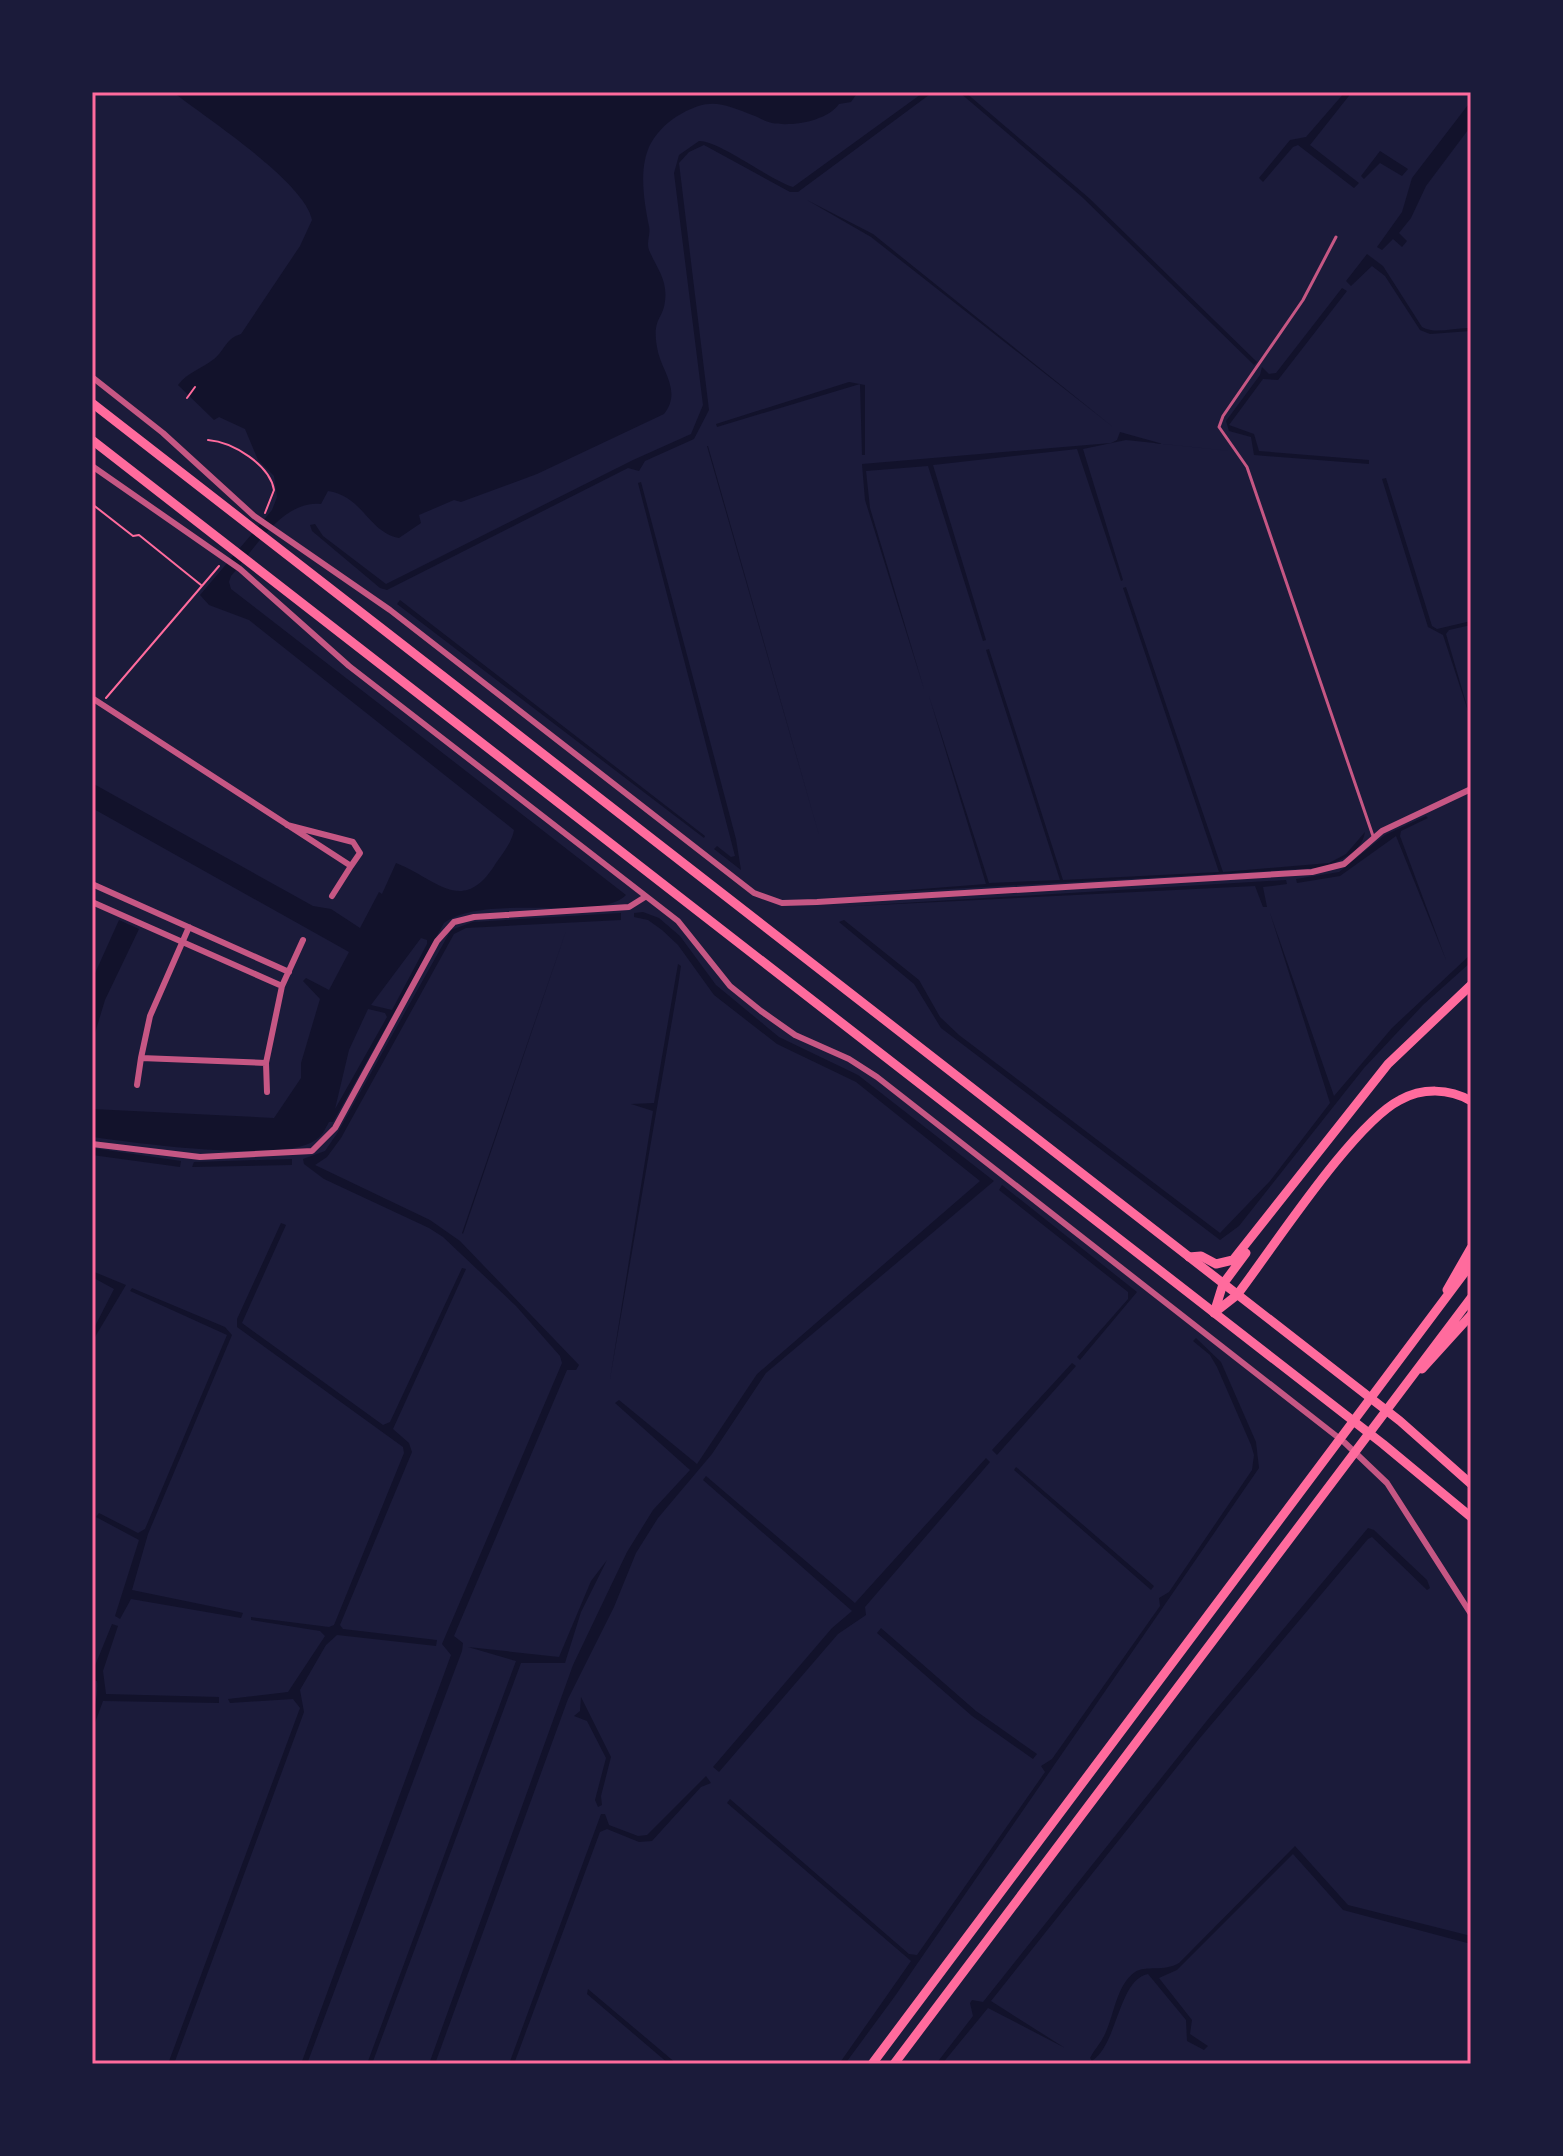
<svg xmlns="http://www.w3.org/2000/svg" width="1563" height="2156" font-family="Karla,sans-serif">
	<rect width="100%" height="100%" fill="#1b1b3a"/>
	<path fill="#12122b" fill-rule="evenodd" d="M173,92H858L851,102L839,104C827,121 792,127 772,123C766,122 760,118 755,116C722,104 712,97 681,114C669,120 658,131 651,143C638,167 644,201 649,226C651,235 646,241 649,250C656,267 668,280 665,301C663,320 652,318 657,347C660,370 683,390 664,414L537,474L461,502L454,500L419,515L421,523L399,538C368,532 363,496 328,491L321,504C283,499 253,551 231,576L229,582L231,589L626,895C600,923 487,892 444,923L333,1122H329C325,1129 322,1137 314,1141C279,1163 136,1143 92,1137V1109L274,1118L301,1078V1063L320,999L303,981L306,978L329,990L349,952L92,808V783L313,906L331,909L360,928L379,892L382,894L396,863C437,879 463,917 496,863C503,853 512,842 514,830L249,620L209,605L200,595L272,510L277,497L274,476L258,460L245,429L219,417L214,420L178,385C188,372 201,369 214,359C226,349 225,339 241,334L300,246L312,220C305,182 206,118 173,92ZM421,938L427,940V944L392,1010L371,1005ZM368,1009L385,1013L387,1017L335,1109L349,1050Z
		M924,92H933L798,192H790L704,145L689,152L679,163L709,410L694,439L645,461L639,471L628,468L387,590L380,588L312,531L310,525L315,524L323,536L386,584L633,460L691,434L703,405L674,173L679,155L699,141C720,141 768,179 793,187Z
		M959,92H965L1089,198L1257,362L1254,365L1082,197Z
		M1345,92H1352L1310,145L1359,183L1354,188L1298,145L1293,147L1263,182L1259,178L1290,140L1306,137Z
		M1471,101V126L1426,186L1411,218L1399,233L1407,241L1402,247L1393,239L1382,250L1377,247L1402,212L1412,178Z
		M1380,151L1408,169L1402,176L1380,163L1364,179L1361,176Z
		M807,200L873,234L1113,427L871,237Z
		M1367,254L1383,266L1422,327C1436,335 1455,327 1471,328V331L1430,334L1420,330L1385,276L1372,266L1351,286L1346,281Z
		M1342,288L1347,291L1278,380L1263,379L1229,425L1254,434L1259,451L1369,460V464L1254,455L1251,437L1229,431L1226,421L1260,375L1262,367L1269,374L1276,373Z
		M849,382L865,385V455H862L860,384L717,427L716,424Z
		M1120,432L1163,444L1230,451L1126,440L1083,449L1123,580L1121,581L1077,449L933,465L986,640L983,641L928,466L866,471L870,508L924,689L865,500L862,464L1111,443L1117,440Z
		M707,446H708L819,835Z
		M1386,478L1432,626L1437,629L1471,621V625L1449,630L1446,634L1471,720L1443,635L1428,627L1382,479Z
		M641,482L736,839L741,870L714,849L717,846L731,857L735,856L638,483Z
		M1126,587L1223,872L1329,863L1346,854L1365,832C1362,853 1337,863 1318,868L845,895L986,884L929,696L989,883L1060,880L986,650L989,649L1063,880L1219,872L1123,588Z
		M400,600L705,836L704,838L397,604Z
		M1426,816L1428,818L1401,831L1400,836L1446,960L1396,836L1340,876L1297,883L1296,879L1339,872L1385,835Z
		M1286,880L1287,884L1263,887L1267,907H1263L1255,886L837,907Z
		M643,912L659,918L680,936L716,985L779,1037L858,1075L994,1181L766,1373L712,1454L658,1518L636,1553L614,1607L568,1699L435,2064H429L573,1665L627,1552L653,1510L690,1470L615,1403L619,1400L697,1464L757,1374L980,1181L856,1082L777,1044L714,995L678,945L662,930L648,920L634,917V913Z
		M621,913V920L466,928L454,934L341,1138L327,1157L315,1165L430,1220L460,1241L579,1365L576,1370H567L454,1636L463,1643L462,1651L307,2064H301L451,1655L442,1644L562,1363L560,1356L516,1306L443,1237L429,1228L324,1179L304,1164L303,1159L325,1151L338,1132L451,930L473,922Z
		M1270,913L1334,1096L1392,1028L1471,954V962L1423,1005L1364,1068L1239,1226L1220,1240L941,1028L914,984L839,922L844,920L919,980L940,1017L959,1035L1220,1233L1270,1181L1330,1103Z
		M119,920L139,929L105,1000L92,1043V980Z
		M566,931L463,1234L462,1233Z
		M678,964L681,966L678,986L610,1379L653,1111L631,1104L654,1103Z
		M92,1148L181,1161L180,1167L92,1155Z
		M292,1159V1165L192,1167L194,1162Z
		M1002,1185L1137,1292L1080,1360L1077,1357L1128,1299V1292L999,1190Z
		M281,1223L286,1225L242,1323L383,1425L390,1422L462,1268L466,1269L393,1429L409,1443L412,1452L340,1625L343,1629L437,1640L436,1646L337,1635L326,1645L300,1690L304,1712L174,2064H168L300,1708L293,1699L230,1703L228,1699L288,1692L325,1636L320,1631L251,1620V1617L329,1627L334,1625L404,1453L403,1447L237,1327V1319Z
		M92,1271L126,1285L92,1342V1332L114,1289L92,1277Z
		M132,1288L225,1327L232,1335L148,1534L132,1590L239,1612L243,1613L241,1618L131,1599L120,1619L115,1616L139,1540L96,1517L99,1513L138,1533L145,1529L227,1335L130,1291Z
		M1196,1338L1221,1362L1256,1442L1259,1468L895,1996L845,2064H839L911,1961L727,1803L730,1799L909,1954L917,1955L1045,1772L1041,1766L1052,1759L1160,1606L1159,1598L1169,1592L1252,1470L1254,1455L1251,1445L1217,1367L1210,1355L1193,1341Z
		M1072,1363L1076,1366L997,1455L992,1450Z
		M986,1458L990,1462L865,1607L866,1615L838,1634L719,1772L713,1767L832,1628L852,1611L703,1480L706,1476L855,1603Z
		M1016,1467L1154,1586L1151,1590L1014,1470Z
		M1368,1528L1374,1530L1427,1580L1430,1588L1427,1590L1372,1537L1368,1539L1200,1738L991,2001L1065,2048L988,2008L942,2064H936L973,2016L970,2003L972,2000L983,2002L1209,1718Z
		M607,1560L581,1612L565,1663H521L372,2064H367L516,1661L468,1647L559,1657L591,1581Z
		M112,1624L118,1626L103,1671L106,1694L219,1697V1703L103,1701L92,1731C92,1715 99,1693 97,1681L92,1680V1673Z
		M881,1628L976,1711L1037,1754L1033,1759L972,1716L877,1633Z
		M581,1697L611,1757L601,1796L602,1805L598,1807L595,1800L606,1758L587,1721L574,1716L580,1711Z
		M706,1776L711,1783L701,1787L652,1841L639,1842L607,1829L600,1832L514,2064H509L601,1814H605L609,1825L638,1836L647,1835Z
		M1295,1846L1348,1905L1471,1936V1944L1343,1910L1293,1854L1177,1970L1159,1978L1192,2020L1190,2034L1208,2046L1204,2050L1187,2041L1186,2020L1148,1974C1118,1980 1118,2044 1092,2061L1090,2058C1094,2050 1100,2044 1104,2036C1114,2017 1116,1985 1135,1972C1146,1965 1164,1972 1179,1963Z
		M588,1989L677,2064H669L587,1994Z"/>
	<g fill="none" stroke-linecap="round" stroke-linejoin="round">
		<path stroke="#ff6b9d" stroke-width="2" d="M187,398L195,387
			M208,440C233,442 270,465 274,490L265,513
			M92,504L133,536L139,535L201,585
			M106,698L219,566"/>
		<path stroke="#c65784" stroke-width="3" d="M1336,237L1303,300L1223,416L1219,427L1247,467L1373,836"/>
		<path stroke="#c65784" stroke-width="6" d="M92,377L163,433L254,516L390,610L754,893L782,903L817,902L1312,872L1344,864L1382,831L1471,789
			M92,466L240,569L349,666L678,921L730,986L761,1011L795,1035L849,1059L877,1077L1344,1442L1387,1483L1471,1614
			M92,698L351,866L360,853L353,842L287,825
			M92,884L289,972
			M332,896L351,866
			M92,902L282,986
			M189,927L150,1016L141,1058L266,1063L282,986L303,940
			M266,1063L267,1092
			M137,1085L141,1058
			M92,1144L200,1157L312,1151L335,1128L437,941L454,922L474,917L629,907L645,897"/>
		<path stroke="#ff6b9d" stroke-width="9" d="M92,403L1400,1421L1471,1484
			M92,440L1383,1444L1471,1517"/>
		<path stroke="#ff6b9d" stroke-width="9" d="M1189,1257L1201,1256L1216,1264L1233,1260L1388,1064L1471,985
			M1447,1290L1471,1248
			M1214,1313L1237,1295C1273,1248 1353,1124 1400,1100C1422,1088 1449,1088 1471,1101
			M1214,1313L1223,1284L1246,1253
			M1422,1369L1471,1315
			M872,2064L1471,1264
			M894,2064L1471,1298"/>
	</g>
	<rect width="1563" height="2156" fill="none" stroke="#1b1b3a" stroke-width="188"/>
	<rect x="94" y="94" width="1375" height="1968" fill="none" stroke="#ff6b9d" stroke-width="3"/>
</svg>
